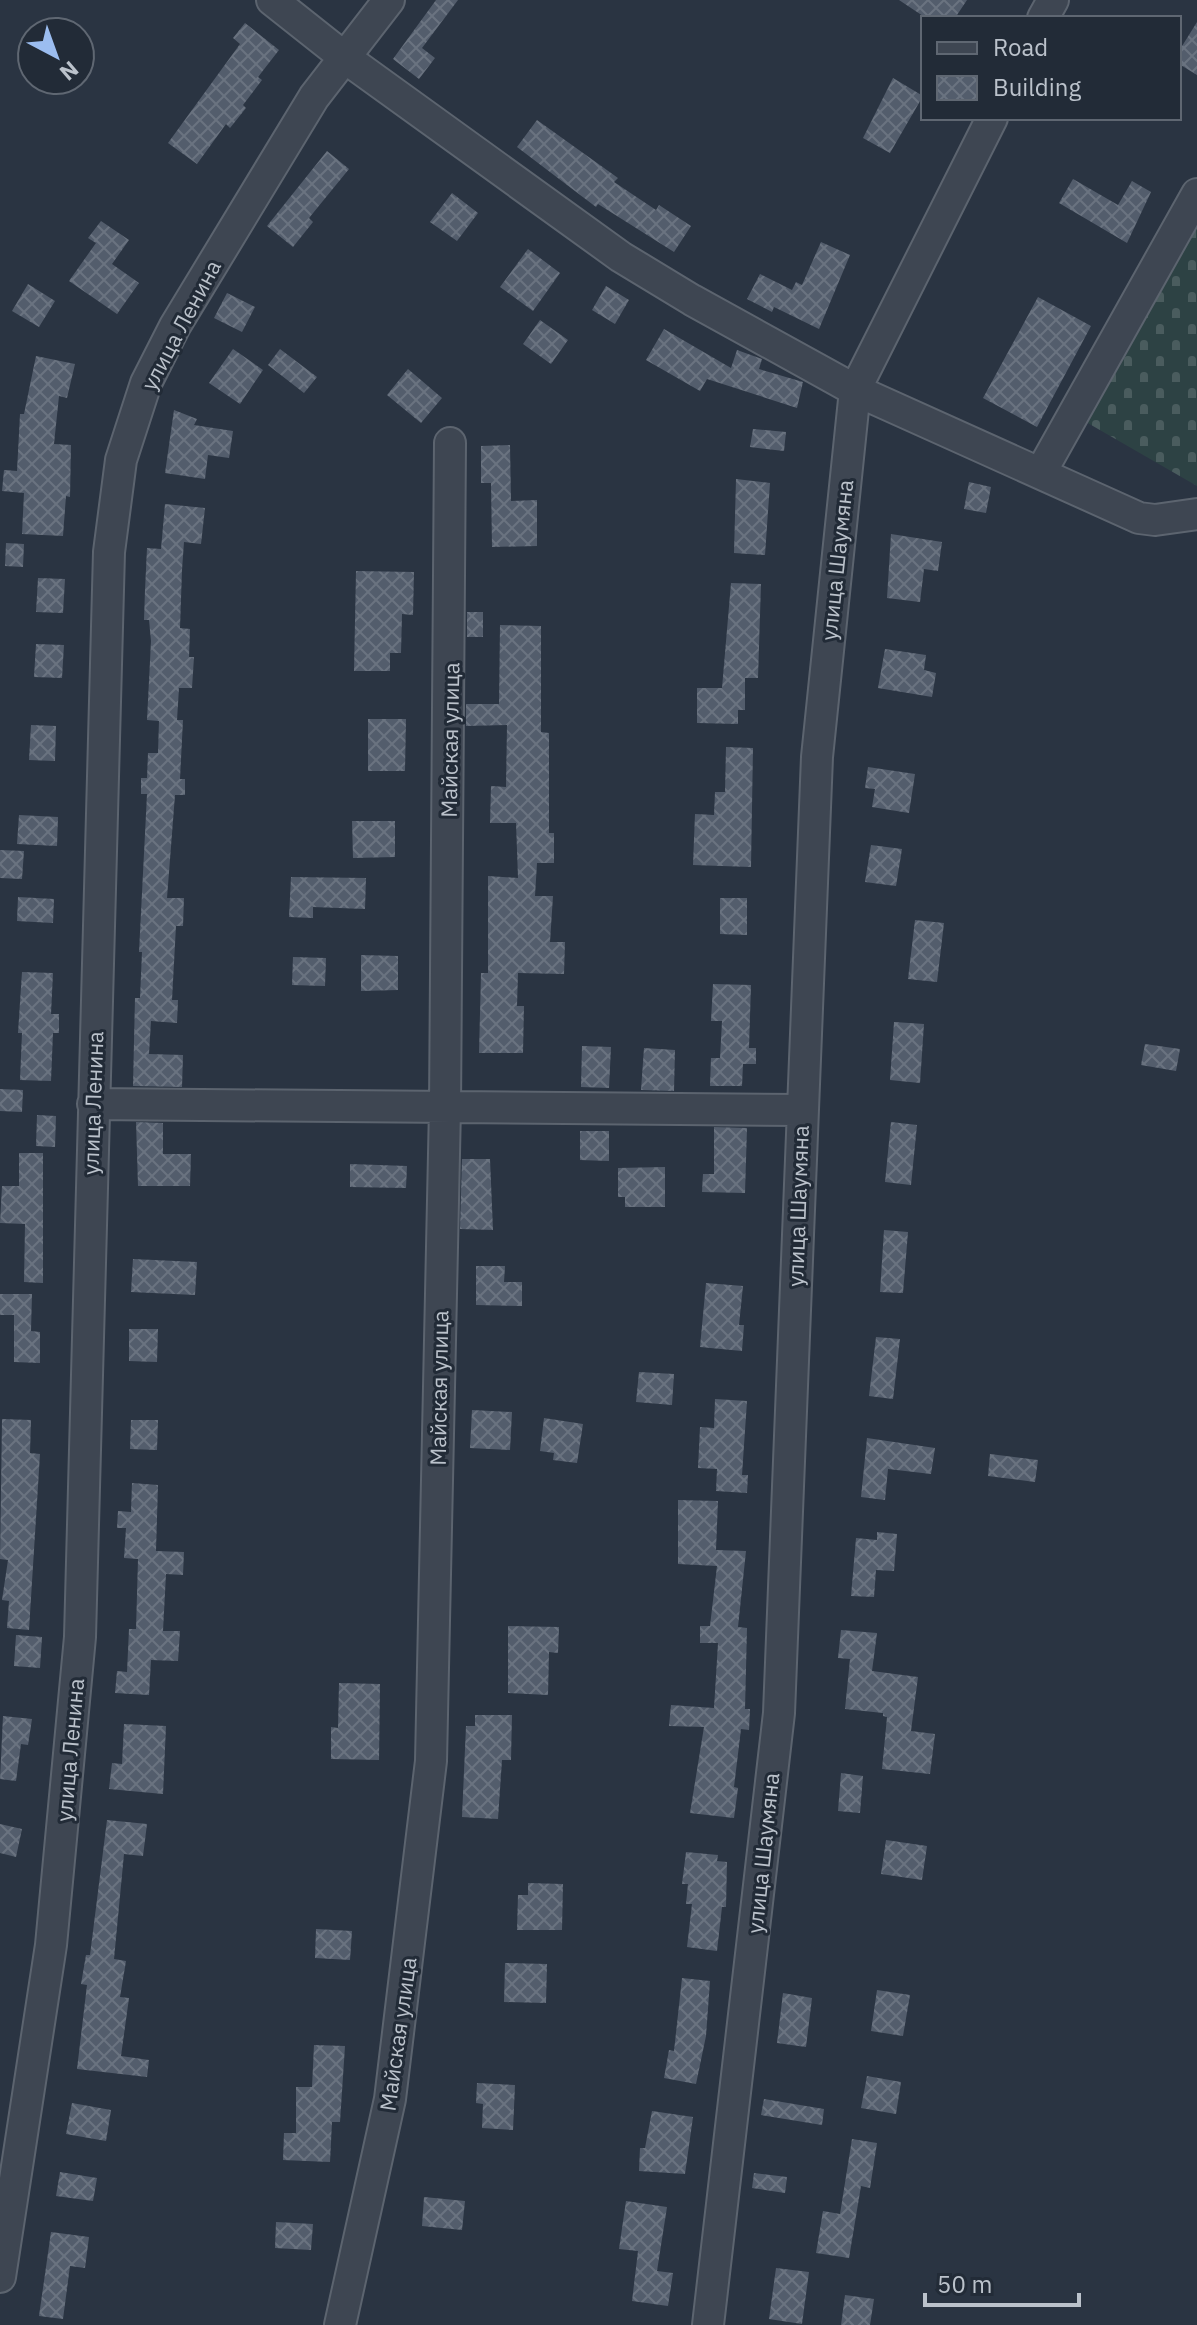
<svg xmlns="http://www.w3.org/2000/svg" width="1197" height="2325" font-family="'IBM Plex Sans',sans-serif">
	<defs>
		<pattern id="cemetery-stones" width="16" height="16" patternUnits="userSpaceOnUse" patternTransform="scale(2)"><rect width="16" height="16" fill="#2d4244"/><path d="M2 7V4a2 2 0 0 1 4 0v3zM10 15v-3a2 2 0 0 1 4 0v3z" fill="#4a5c5e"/></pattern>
		<pattern id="building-cross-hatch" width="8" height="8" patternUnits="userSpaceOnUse" patternTransform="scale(2)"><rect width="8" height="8" fill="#535d6c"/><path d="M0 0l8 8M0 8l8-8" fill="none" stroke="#6a7380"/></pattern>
	</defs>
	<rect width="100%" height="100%" fill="#2a3442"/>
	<path fill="url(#cemetery-stones)" d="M1197,217V486L1079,418Z"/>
	<path fill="url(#building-cross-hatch)" d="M436,0H458L422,48L435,58L419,79L393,59Z
		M899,0H967L955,18H926Z
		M1197,22V75L1179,64V51Z
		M245,23L279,50L258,77L262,80L243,105L246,108L230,128L226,124L197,164L168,143L240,44L233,38Z
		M893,78L923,96L890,153L863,138Z
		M537,120L618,178L614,182L656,210L659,205L691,226L674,252L598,204L596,207L517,147Z
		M327,151L349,169L309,218L313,222L293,247L267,226Z
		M1073,179L1118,205L1132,181L1151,192L1127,243L1059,203Z
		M452,193L478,213L457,241L430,222Z
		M101,221L129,240L112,264L139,283L117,314L69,281L96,243L88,238Z
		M821,242L850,255L819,329L774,307L772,312L747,299L760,274L792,290L796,282L802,285Z
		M528,249L560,273L533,311L500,287Z
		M28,284L55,301L39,327L12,311Z
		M606,286L629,300L615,324L592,310Z
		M227,293L255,307L242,332L214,318Z
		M1038,297L1091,326L1037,427L983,398Z
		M540,320L568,340L551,364L523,344Z
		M664,329L731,368L737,350L762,359L759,369L803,382L797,408L707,379L700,391L646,360Z
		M233,349L263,370L240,404L209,383Z
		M280,349L317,377L304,393L268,365Z
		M36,356L75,364L67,398L59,396L54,444L71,445L70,497L66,496L63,536L22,534L24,493L2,491L4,470L17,471L20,414H24Z
		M408,369L442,398L421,423L387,395Z
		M174,410L197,419L194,425L233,431L229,458L208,455L205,479L165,473Z
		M753,429L786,432L784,451L750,447Z
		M510,445L511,501L537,500V546L492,547L491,483H481V446Z
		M736,479L770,483L765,555L734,553Z
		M969,482L991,487L986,513L964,509Z
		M165,504L205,508L201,544L184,542L182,570L180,628L190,629L189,657H194L192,688H179L177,720H183L180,779H185V795H175L167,898H184L183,926H176L172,1000H178L177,1023L151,1021L149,1054L183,1055L182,1087L133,1086L135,998H140L142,952H139L147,794H141V778H147L148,753H158L159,721L147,720L151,641L149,620H144L145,590L147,548L161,549Z
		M891,534L942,542L938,571L924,569L920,602L887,598Z
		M6,543L24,544L23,567L5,566Z
		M356,571L414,572L413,615L402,614L401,653H390V671H354Z
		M38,578L65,579L63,613L36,612Z
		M731,583L761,584L758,678H745V710H738V724L697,723V688H722Z
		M467,612H483V637H467Z
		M500,625L541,626V732L549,733V833H554V863H537L535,896H553L550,942H565L564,974L518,973L517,1006H524L523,1053H479L481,973H488V876L518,878L516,823H490L491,786L506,787L507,725L466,726V704H499Z
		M36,644L64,645L62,678L34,677Z
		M885,649L926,655L924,670L936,673L932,697L878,688Z
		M368,719H406L405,771H368Z
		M31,725L56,726L55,761L29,760Z
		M726,747L753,748L751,867L693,865L695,814L714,815L715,792H725Z
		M868,767L915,774L909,813L872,807L875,789L865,788Z
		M19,815L58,817L57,846L17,844Z
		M352,821H395V857L353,858Z
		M871,845L902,849L896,886L865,882Z
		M0,850L24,851L22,879L0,878Z
		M291,877L366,878L365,909L313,907V918L289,917Z
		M18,897L54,899L53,923L17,921Z
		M720,898H747V935L720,934Z
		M915,920L944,923L937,982L908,979Z
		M361,955L398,956V990L361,991Z
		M293,957L326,958L325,986L292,985Z
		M22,972L53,973L51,1014H59V1033H53L51,1081L20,1080L22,1033H18Z
		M713,984L751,985L749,1048H756V1064H743L742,1086H710L711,1058H720L722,1021H711Z
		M894,1022L924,1024L920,1083L890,1080Z
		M1145,1044L1180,1049L1176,1071L1141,1065Z
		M582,1046L611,1047L609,1088L581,1087Z
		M644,1048L675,1050L674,1091L641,1090Z
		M0,1089L23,1090L22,1112L0,1111Z
		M37,1115L56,1116L55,1147L36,1146Z
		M136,1122L163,1123V1154H191L190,1186H138Z
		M891,1122L917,1125L911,1185L885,1182Z
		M714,1127L747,1128L745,1193L702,1192L703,1174H714Z
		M580,1131H609V1161L580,1160Z
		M19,1153H43V1283L24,1282L25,1224L0,1223L2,1186H19Z
		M462,1159H490L493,1230L460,1229Z
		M350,1164L407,1166L406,1188L350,1187Z
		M665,1167V1207H625V1197H618V1168Z
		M884,1230L908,1232L903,1293L880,1292Z
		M133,1259L197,1262L195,1295L131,1292Z
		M476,1266H505L504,1282H522V1306L476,1305Z
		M706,1283L743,1286L739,1325H744L742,1351L700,1347Z
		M0,1294H32L31,1331L40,1332V1363L14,1362V1315H0Z
		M129,1329H158L157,1362L129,1361Z
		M876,1337L900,1339L893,1399L869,1396Z
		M639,1372L674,1374L672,1405L636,1402Z
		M715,1399L747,1401L742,1475H748L747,1493L716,1491L717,1469L698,1468L700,1427L714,1428Z
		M472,1410L512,1412L510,1450L470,1448Z
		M544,1418L583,1424L577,1463L553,1460L554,1453L540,1451Z
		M2,1419L31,1420L30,1453L40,1454L29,1630L7,1628L9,1601L2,1600L8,1560L0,1559Z
		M131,1420H158L157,1450L130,1449Z
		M867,1438L935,1448L931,1474L888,1469L885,1500L861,1497Z
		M990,1454L1038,1460L1035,1482L988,1476Z
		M132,1483L158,1485L156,1551L184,1552L183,1575L166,1574L163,1631H180L178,1661L151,1660L149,1695L115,1693L117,1671L127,1672L129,1629H136L138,1559L124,1558L126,1528H117L118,1511L131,1512Z
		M678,1500L718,1501L716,1550L746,1551L738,1627L747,1628L745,1709H750L749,1730L741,1729L734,1787L738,1788L734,1818L690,1813L704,1727L669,1726L671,1705L714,1708L718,1643H700V1626H710L717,1566L678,1564Z
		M877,1532L897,1534L894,1571L876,1570L874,1597L851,1596L856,1538L877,1540Z
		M508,1626L559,1627L558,1653L549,1652L548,1695L508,1693Z
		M841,1630L877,1633L872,1671L918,1677L911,1731L935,1734L930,1774L882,1769L887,1717L883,1716V1713L845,1709L850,1659L838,1658Z
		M16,1635L42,1637L40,1668L14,1666Z
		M339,1683L380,1684L379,1760L331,1759V1727L338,1728Z
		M475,1715H512L511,1760H502L498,1819L462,1817L466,1726H475Z
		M3,1716L32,1719L28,1745L21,1744L16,1781L0,1779Z
		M124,1724L166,1726L163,1794L109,1789L112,1763L122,1764Z
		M841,1773L863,1776L860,1813L838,1811Z
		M107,1820L147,1824L143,1856L124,1854L114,1959L126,1961L120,1997L129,1998L121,2056L149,2060L147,2077L77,2069L87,1985L81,1984L86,1955H90Z
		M0,1824L22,1829L16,1857L0,1853Z
		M886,1840L927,1846L922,1880L881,1874Z
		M686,1852L718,1855L717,1861L727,1862L726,1907H722L717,1951L687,1947L692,1904H686L688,1884H682Z
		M528,1883L563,1884L562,1930H517L518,1895H528Z
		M316,1929L352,1931L350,1960L315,1958Z
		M505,1963L547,1964L546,2003L504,2002Z
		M682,1978L710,1981L706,2036L696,2084L664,2078L669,2050L674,2051Z
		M877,1990L910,1995L903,2036L871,2031Z
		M783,1993L812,1998L806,2047L777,2043Z
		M314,2045L345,2046L340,2122H332L330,2162L283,2160L284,2133H296V2087H312Z
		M867,2076L901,2082L896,2114L861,2108Z
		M477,2083L515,2085L513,2130L482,2128L483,2104L476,2103Z
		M764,2099L824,2109L822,2125L761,2115Z
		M72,2103L111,2110L106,2141L66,2134Z
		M652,2111L693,2117L685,2174L639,2171L640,2148H645Z
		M852,2139L877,2143L870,2188L861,2186L849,2258L816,2253L823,2211L840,2214Z
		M60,2172L97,2178L93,2201L56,2196Z
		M754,2173L787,2177L785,2193L752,2188Z
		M424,2197L465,2201L462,2230L422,2226Z
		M626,2201L667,2207L657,2271L673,2273L668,2306L632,2301L638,2251L619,2249Z
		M276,2222L313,2224L311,2250L275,2248Z
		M51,2232L89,2237L85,2268L70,2266L63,2319L39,2316Z
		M776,2268L809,2272L802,2324L769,2319Z
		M845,2295L874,2299L870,2325H841Z"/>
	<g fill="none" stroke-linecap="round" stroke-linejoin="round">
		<defs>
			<path id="minor" d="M272,0L344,57L621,257L692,300L855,390L1139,518L1155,520L1197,514
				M1043,18L1053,0
				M1041,472L1197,194
				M93,1104L801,1110
				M0,2277L51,1945L80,1637L109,552L121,460L146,383L175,326L314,97L389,0
				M340,2325L390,2099L431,1761L445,1107L450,443
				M708,2325L779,1713L817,757L855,390L992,118"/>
		</defs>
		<use href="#minor" stroke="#5c646f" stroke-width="34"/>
		<use href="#minor" stroke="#3e4652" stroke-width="30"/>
	</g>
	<g text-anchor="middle" stroke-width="6" stroke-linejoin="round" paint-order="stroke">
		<g font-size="22" fill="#bbc2cb" stroke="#222b37">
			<text transform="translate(181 325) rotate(-62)" y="8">улица Ленина</text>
			<text transform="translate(837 560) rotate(-84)" y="8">улица Шаумяна</text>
			<text transform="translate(450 740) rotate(-89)" y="8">Майская улица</text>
			<text transform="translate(93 1103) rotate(-88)" y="8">улица Ленина</text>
			<text transform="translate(798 1206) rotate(-88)" y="8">улица Шаумяна</text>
			<text transform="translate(439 1388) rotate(-89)" y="8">Майская улица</text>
			<text transform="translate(70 1750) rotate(-85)" y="8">улица Ленина</text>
			<text transform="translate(763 1853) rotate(-84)" y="8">улица Шаумяна</text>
			<text transform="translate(398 2034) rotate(-82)" y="8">Майская улица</text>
		</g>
	</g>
	<rect x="921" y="16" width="260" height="104" fill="#222b37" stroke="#5f6772" stroke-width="2"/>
	<rect x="937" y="42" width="40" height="12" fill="#3e4652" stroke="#5f6772" stroke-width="2"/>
	<text x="993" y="56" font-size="24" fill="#bbc2cb">Road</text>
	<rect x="937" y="76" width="40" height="24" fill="url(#building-cross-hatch)" stroke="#5f6772" stroke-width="2"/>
	<text x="993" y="96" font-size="24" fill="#bbc2cb">Building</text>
	<g transform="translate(56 56) rotate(139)"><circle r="38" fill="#222b37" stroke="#5f6772" stroke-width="2"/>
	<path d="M0-6L14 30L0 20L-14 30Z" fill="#9bbdf0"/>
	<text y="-12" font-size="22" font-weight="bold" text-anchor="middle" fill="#bbc2cb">N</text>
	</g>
	<path d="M925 2293v12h154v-12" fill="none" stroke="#bbc2cb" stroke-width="4"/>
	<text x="937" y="2293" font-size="24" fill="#bbc2cb" stroke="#222b37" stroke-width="6" paint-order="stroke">50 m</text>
</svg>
